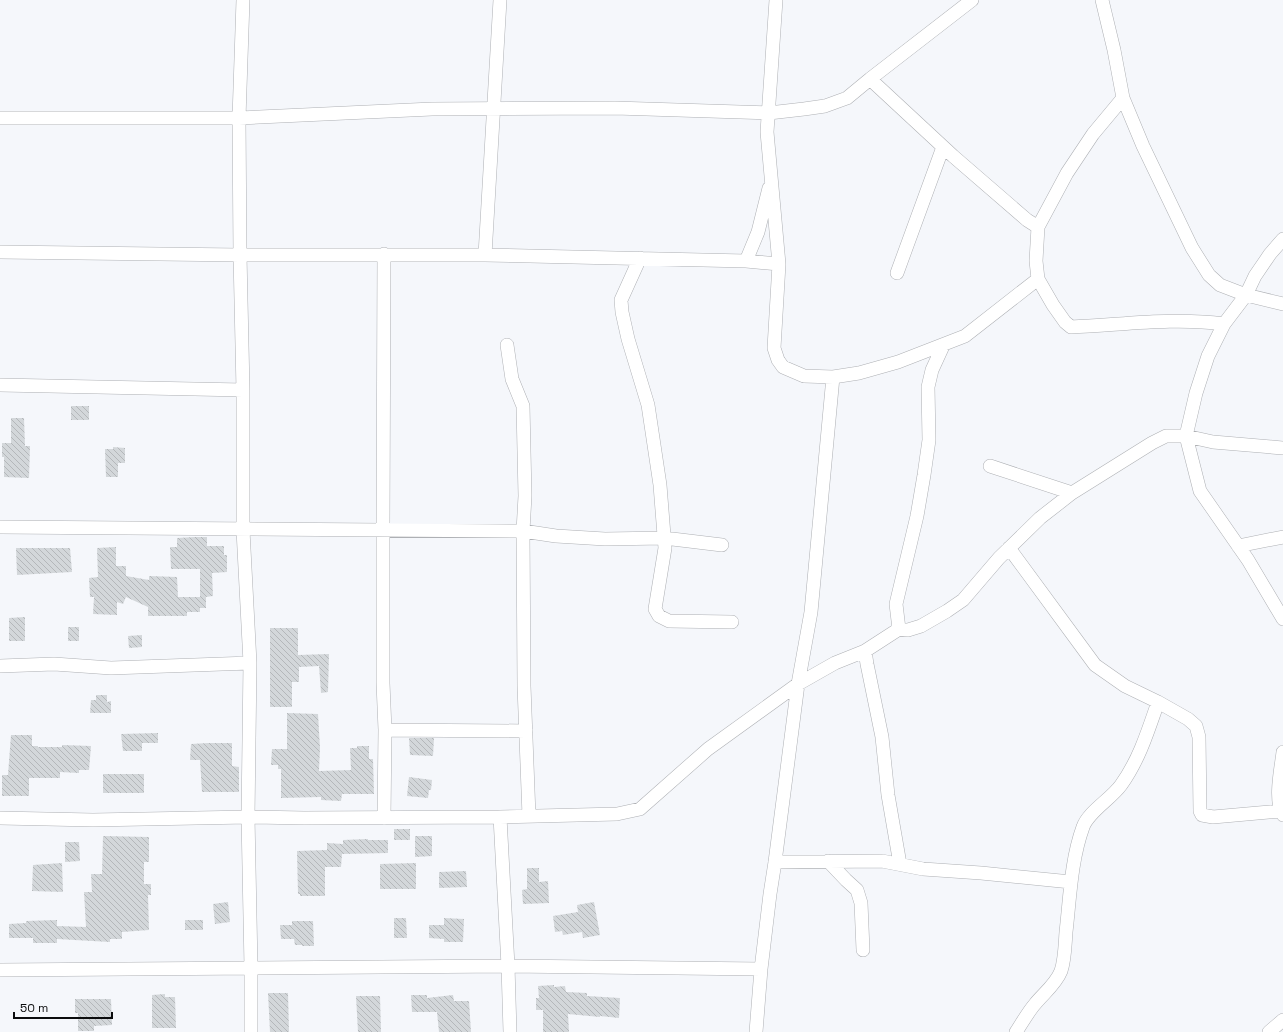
<svg xmlns="http://www.w3.org/2000/svg" width="1283" height="1032" font-family="'Space Grotesk',sans-serif">
	<defs>
		<pattern id="building-back-hatch" width="6" height="6" patternUnits="userSpaceOnUse"><rect width="6" height="6" fill="#d3d7da"/><path d="M-1 5l2 2M0 0l6 6M5-1l2 2" fill="none" stroke="#b4b7ba"/></pattern>
	</defs>
	<rect width="100%" height="100%" fill="#f5f7fb"/>
	<path fill="url(#building-back-hatch)" d="M71,406H89V420H71Z
		M11,418H24L25,446H30L29,478L4,477V457H2V443H11Z
		M113,447L125,448V463H118V477H106L105,449H113Z
		M195,537H207V546H224V555H227V572L212,573L213,596L206,597V608H200V612H187V616H148V607L126,597L123,604L117,602V615L93,614L94,597H90L89,578L98,577L97,548L116,547V566H126V576L149,580V576L177,577L178,597H200V569H171L170,547H177V538Z
		M16,548H70L72,572L17,575Z
		M25,617V641H9V618Z
		M68,627H79V641H68Z
		M270,628H298V655L329,654L328,692L321,693L319,666L299,667V682H292V707H270Z
		M142,635V647L129,648L128,636Z
		M96,695H107V702L111,701V713H90L91,700H96Z
		M287,713L318,714L320,748L319,771L351,770L350,748H357V746H369V759H373L374,794H342L341,801L321,800V797L281,798V769H278V765H271L272,749H287Z
		M158,733V743H142V751H123L121,734Z
		M11,735H32V746H38V747H62V745L91,746L89,770H79V773L60,772V778H29V796H2V775H8Z
		M409,738H434L433,756L410,755Z
		M208,743H232V766L239,767V792H202L200,760H190L191,744Z
		M103,774H144V793H103Z
		M409,777L432,780L431,790H429L428,798L407,796Z
		M394,829H410V840H394Z
		M103,836L149,837V862H144V884H151V895H148L149,930L122,932V939H110V942L57,939V943H33V938H9V924L26,923V921L57,920V926L86,927L84,892H92L91,874H102Z
		M415,836H432V856L415,857Z
		M368,839V840H388V853L342,854L341,867H325V896H300V894H298L297,851L327,850V843L343,844V840Z
		M65,842H79L80,861L65,862Z
		M62,863L63,892L32,891L33,865Z
		M416,863V889H380V864Z
		M527,868H539V882L548,881L549,903L523,904L522,890L527,889Z
		M466,871L467,887L439,888V872Z
		M228,902L230,922L215,924L213,904Z
		M594,902L600,935L583,938L582,932L563,935L562,931L555,932L553,916L578,912L577,905Z
		M394,918H406L407,938H394Z
		M444,918L464,919L463,942H444V939L429,938V925H444Z
		M185,920H203V930H185Z
		M292,921H313L314,946H302V945H295L294,939H281L280,925H292Z
		M554,985V987L565,986L566,992L587,993V996L620,998L619,1018L600,1016V1017L568,1014L569,1032H543V1010H536V998H539L538,986Z
		M268,993H288L289,1032H270Z
		M165,994V997H175L176,1028H152V995Z
		M411,995H427V998L453,995L454,1001H469L471,1032H439L437,1012H412Z
		M356,996H380L381,1032H358Z
		M75,999H111L112,1025L94,1026V1031H78V1013H75Z"/>
	<g fill="none" stroke-linecap="round" stroke-linejoin="round">
		<defs>
			<path id="minor" d="M243,0L239,118L240,255L243,390V530L250,663L248,817L251,967V1032
				M776,0L767,132L779,264L774,348L778,360L783,367L804,376L833,377L859,373L898,362L965,336L1038,279
				M1102,0L1114,50L1123,98L1143,146L1192,248L1209,275L1220,285L1246,295L1283,304
				M870,79L953,156L1027,220L1038,227
				M1123,98L1093,134L1067,173L1038,227L1036,261L1038,279L1053,305L1065,322L1071,327C1122,325 1173,317 1224,324
				M0,118H239L432,109L615,108L769,113L804,109L825,106L847,98L870,79L972,0
				M1283,239L1270,254L1255,276L1246,295L1224,324L1208,356L1196,393L1186,436L1200,491L1248,560L1283,619
				M0,252L240,255H485L746,261L779,264
				M485,255L500,0
				M640,258L621,300L622,312L628,339L648,405L660,485L665,548L655,609L659,616L669,621L732,622
				M746,261L758,232L769,188
				M897,273L943,147
				M507,345L512,379L523,406L525,496L523,531L524,686L529,816
				M0,385L243,390
				M990,466L1072,493
				M0,527L523,531L556,536L605,539L664,538L722,545
				M1238,546L1283,537
				M1009,548L1095,665L1125,686L1158,702L1188,719L1196,726L1199,737L1200,811L1202,815L1213,817L1281,811
				M899,629L896,604L917,516L924,475L929,440L928,387L932,370L943,346
				M865,651L867,664L882,737L888,795L900,864
				M0,666L54,664L111,668L250,663
				M385,730L526,731
				M1283,752C1281,769 1274,800 1283,815
				M500,817L508,966L510,1032
				M0,818L93,820L248,817L304,818L500,817L617,814L640,809L708,749L798,684L835,663L865,651L899,629L908,630L921,626L947,611L963,600L999,558L1040,518L1072,493L1152,443L1166,436H1186L1213,442L1283,448
				M384,818L385,730L383,683V529L384,254
				M828,861L846,880L857,890L861,903L863,950
				M775,862L882,861L923,869L981,873L1071,882
				M0,970L508,966L761,969
				M756,1032L761,969L770,894L775,862L798,684L811,612L833,377
				M1016,1032C1022,1023 1028,1012 1035,1004C1043,994 1056,984 1061,971C1065,959 1065,945 1066,932C1070,897 1071,860 1083,827C1088,812 1111,799 1121,785C1139,760 1148,731 1158,702
				M1269,1032L1283,1020"/>
		</defs>
		<use href="#minor" stroke="#aeb0b4" stroke-width="14"/>
		<use href="#minor" stroke="#fff" stroke-width="13"/>
	</g>
	<path d="M14 1012v6h98v-6" fill="none" stroke="#0b0c0d" stroke-width="2"/>
	<text x="20" y="1012" font-size="12" fill="#0b0c0d" stroke="#f5f7fb" stroke-width="3" paint-order="stroke">50 m</text>
</svg>
